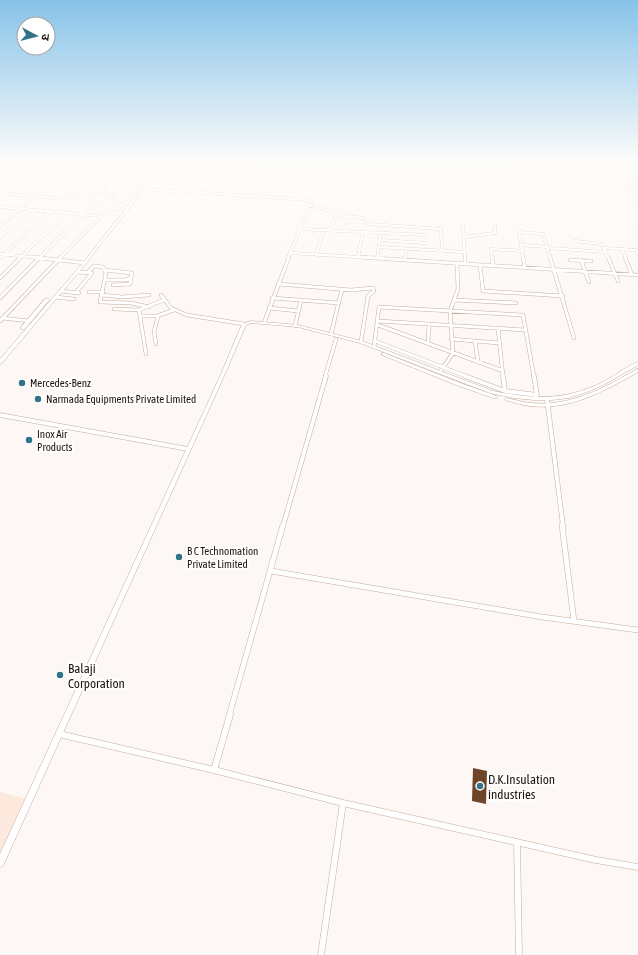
<svg xmlns="http://www.w3.org/2000/svg" width="638" height="955" font-family="'Asap Condensed','Noto Sans Devanagari',sans-serif">
	<rect width="100%" height="100%" fill="#fdf8f5"/>
	<path fill="#fce8dc" d="M0,792L27,799L0,858Z"/>
	<path fill="#6f452a" d="M473,768L487,771L486,804L472,801Z"/>
	<g fill="none" stroke-linecap="round" stroke-linejoin="round">
		<defs>
			<path id="minor-far4" d="M31,164L45,169L114,214L155,164
				M61,164L59,167L155,172
				M408,164L410,167L435,168L436,164
				M454,164V170
				M508,164L539,168
				M526,164L538,184
				M537,164L550,185
				M554,164L560,183
				M567,164L573,179L599,176L592,164
				M604,164L638,202
				M625,164L632,173L638,174
				M515,166L525,185
				M568,167L584,168
				M73,169L128,210
				M540,169H556
				M0,171L51,182L0,226
				M462,171L463,164
				M571,174L586,172L582,164
				M613,175L634,173
				M546,177L558,178
				M522,179H535
				M616,179H638
				M0,181L43,189
				M5,182L19,174
				M579,183L616,179
				M621,183L638,184
				M15,184L28,176
				M142,189L310,200L311,202L288,258
				M626,189H638
				M0,193L65,199L83,192
				M87,195L102,190L125,164
				M111,196L140,164
				M309,205L337,213L348,218L346,231
				M0,207L101,216L60,258
				M79,213L99,204
				M345,216L363,218L368,224L441,229L442,251
				M463,226L465,258
				M299,229L426,235
				M331,230L339,206
				M464,237L495,233V226
				M380,240L426,243
				M575,241L602,244L608,258
				M0,242L36,210
				M521,245L547,247
				M379,247L464,252
				M548,248L605,252
				M603,248L636,250L638,254
				M622,249L626,258
				M290,253L375,258
				M0,254L41,258
				M316,255L324,230
				M358,257L363,231
				M0,258L51,211
				M20,258L67,212
				M39,258L83,214
				M377,258L381,232
				M405,258L406,249
				M492,258L491,249L523,251
				M523,258L519,232L543,234L550,258"/>
			<path id="minor-far3" d="M32,257L85,263
				M359,257L638,275
				M465,257V264
				M492,257L493,266
				M523,257L525,268
				M550,257L574,338
				M608,257L618,281
				M625,257L632,275
				M377,259V257
				M405,260V257
				M570,260L591,261
				M581,260L589,282
				M480,265L483,291L563,296
				M105,270L132,273L130,284L113,285
				M77,272L92,273L77,291
				M88,272L94,266L103,267L106,273L100,302L131,303L149,307
				M0,278L21,257
				M105,280H125L131,278
				M278,284L351,290L373,288L374,291L368,296L361,342
				M61,291L79,293
				M89,292H103
				M102,295L122,297L149,295
				M161,295L171,308L187,315L244,324
				M55,297L74,299
				M0,298L40,257
				M272,298L339,303
				M455,300L516,303
				M269,308L298,311
				M114,309L139,310L146,354
				M139,310L164,300
				M140,316H157L174,310
				M2,318L29,321
				M0,321L61,257
				M378,321L525,330
				M264,323L289,257
				M378,325L503,371
				M295,326L301,300
				M498,328L503,377
				M331,334L342,289
				M451,339L499,343
				M375,341L468,377
				M475,341L478,362
				M428,343L429,324
				M156,344L154,332L158,316
				M374,347L379,307L523,315L534,377
				M440,372L453,353L450,311L458,289L457,264
				M325,377L336,339"/>
			<path id="minor-far2" d="M465,376L505,391L537,395L534,376
				M503,376L505,391
				M547,399L563,526
				M0,415L188,449
				M283,526L326,376"/>
			<path id="minor-far1" d="M562,525L574,621
				M271,571L542,617L638,630
				M229,716L283,525"/>
			<path id="minor" d="M59,734L214,770L343,803L596,860L638,867
				M214,770L230,715
				M517,842L519,955
				M321,955L343,803"/>
			<path id="tertiary" d="M251,321L298,325L362,341L493,391C533,399 563,401 601,383C613,377 625,367 638,362V365L603,385L587,392L569,398L552,400H534L514,398L490,393L360,343L298,327L251,323L246,325L225,374L3,866L0,867V854L221,374L242,324Z
				M382,353H384L460,383L497,396V398H493L456,385L382,355Z
				M637,369H638V372C605,391 569,411 530,406C521,405 513,402 505,400V399L507,398C515,400 523,402 531,403C570,407 604,388 637,369Z"/>
			<path id="primary" d="M161,164H164L84,266L2,363L0,364V359L82,264Z
				M45,299H49V300L25,329H21V327Z"/>
		</defs>
		<use href="#minor-far4" stroke="#c5ac9e" stroke-width="3"/>
		<use href="#minor-far3" stroke="#c5ac9e" stroke-width="4"/>
		<use href="#minor-far2" stroke="#c5ac9e" stroke-width="5"/>
		<use href="#minor-far1" stroke="#c5ac9e" stroke-width="6"/>
		<use href="#minor" stroke="#c5ac9e" stroke-width="7"/>
		<use href="#tertiary" stroke="#c5ac9e" stroke-width="1"/>
		<use href="#primary" stroke="#c5ac9e" stroke-width="1"/>
		<use href="#minor-far4" stroke="#fff" stroke-width="2.5"/>
		<use href="#minor-far3" stroke="#fff" stroke-width="3"/>
		<use href="#minor-far2" stroke="#fff" stroke-width="4"/>
		<use href="#minor-far1" stroke="#fff" stroke-width="5"/>
		<use href="#minor" stroke="#fff" stroke-width="6"/>
		<use href="#tertiary" fill="#fff" fill-rule="evenodd"/>
		<use href="#primary" fill="#fff" fill-rule="evenodd"/>
	</g>
	<linearGradient id="sky" x2="0" y2="1"><stop stop-color="#87c3e9"/><stop offset="0.55" stop-color="#fefcfa"/><stop offset="1" stop-color="#fefcfa" stop-opacity="0"/></linearGradient>
	<rect width="638" height="298" fill="url(#sky)"/>
	<g fill="#327386" stroke="#fff" stroke-width="1.5">
		<circle cx="22" cy="383" r="4"/>
		<circle cx="38" cy="399" r="4"/>
		<circle cx="29" cy="440" r="4"/>
		<circle cx="179" cy="557" r="4"/>
		<circle cx="60" cy="675" r="4"/>
		<circle cx="480" cy="786" r="4"/>
	</g>
	<g text-anchor="middle" stroke-width="4" stroke-linejoin="round" paint-order="stroke">
		<g font-size="11" fill="#1d150f" stroke="#fff" text-anchor="start">
			<text x="30" y="387">Mercedes-Benz</text>
			<text x="46" y="403">Narmada Equipments Private Limited</text>
			<text x="37" y="438">Inox Air<tspan x="37" dy="13">Products</tspan></text>
			<text x="187" y="555">B C Technomation<tspan x="187" dy="13">Private Limited</tspan></text>
		</g>
		<g font-size="13" fill="#1d150f" stroke="#fff" text-anchor="start">
			<text x="68" y="673">Balaji<tspan x="68" dy="15">Corporation</tspan></text>
			<text x="488" y="784">D.K.Insulation<tspan x="488" dy="15">industries</tspan></text>
		</g>
	</g>
	<g transform="translate(36 36) rotate(97)"><circle r="19" fill="#ffffff" stroke="#a5a19f"/>
	<path d="M0-3L7 15L0 10L-7 15Z" fill="#327386"/>
	<text y="-6" font-size="11" font-weight="bold" text-anchor="middle" fill="#1d150f">उ</text>
	</g>
</svg>
